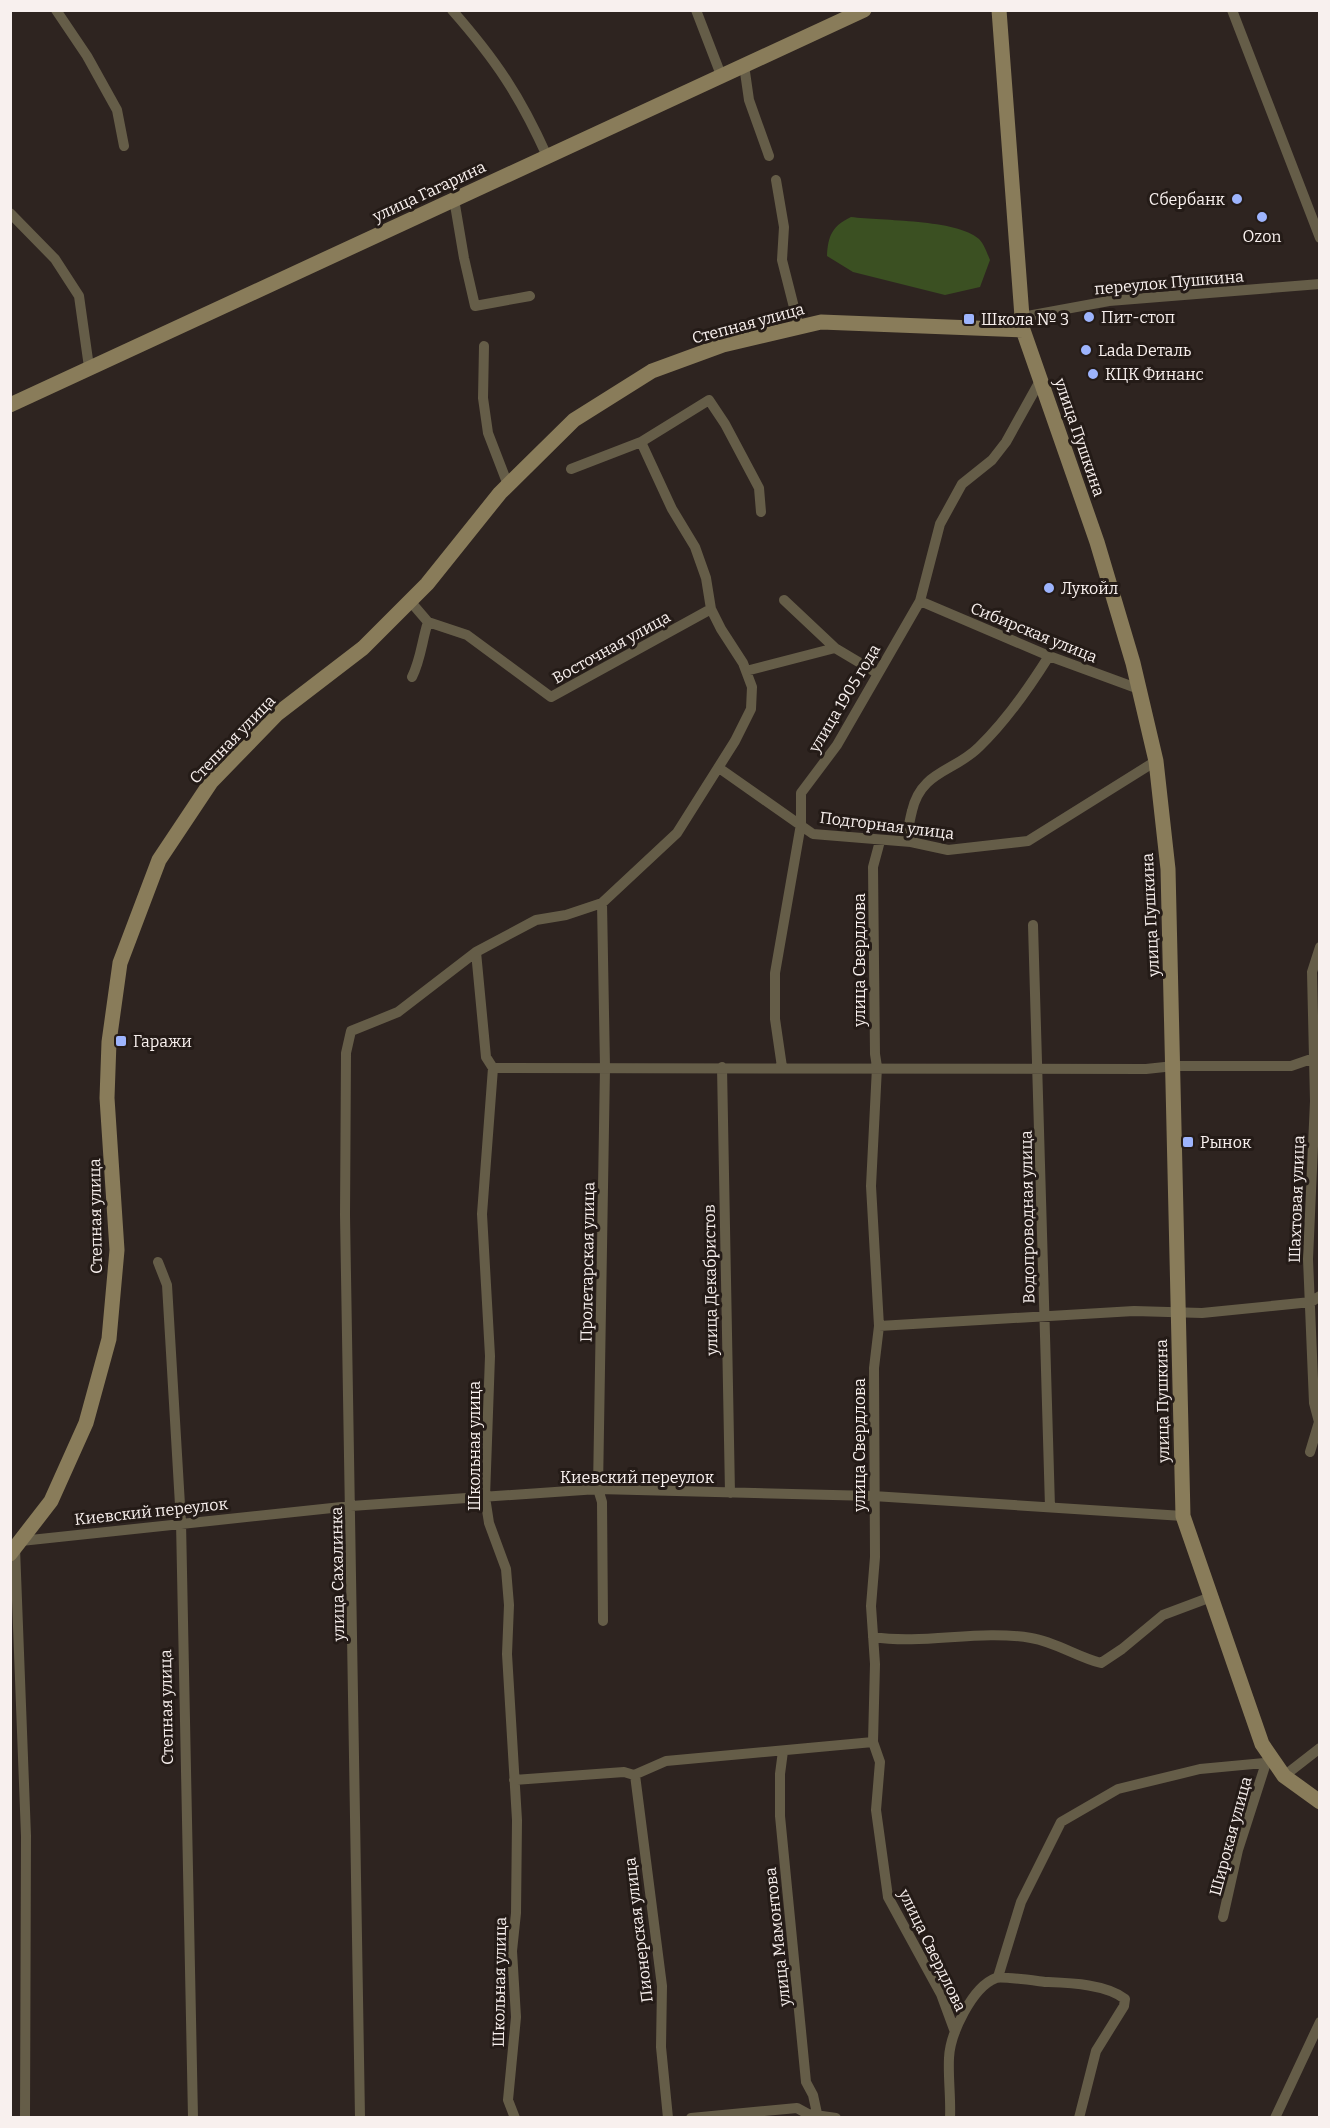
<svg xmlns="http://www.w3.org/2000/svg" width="1330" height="2128" font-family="Bitter,serif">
	<rect width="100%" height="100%" fill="#2e2420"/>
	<path fill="#3b5022" d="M851,217C882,221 957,219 979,239C984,244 987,253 990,260L980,287L945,295L853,272L827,256C828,236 832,226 851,217Z"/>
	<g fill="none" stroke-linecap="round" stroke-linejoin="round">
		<path stroke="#655d48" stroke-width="10" d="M56,10L87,56L117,110L124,146
			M452,10C496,60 520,96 547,156
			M696,10L721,75
			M1232,10L1320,238
			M744,65L749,100L769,156
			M776,180L784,227L782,260L799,327
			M454,199L464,258L475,306L530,296
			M10,213L55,259L79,296L89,367
			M1022,317L1109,301L1320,284
			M484,346L483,398L488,433L508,485
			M641,442L709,400L725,424L759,488L761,512
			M784,600L835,648
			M410,601L428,622L467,635L551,697L711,609
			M920,601L1049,656L1139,689
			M746,671L835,648L877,673
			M412,677C421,659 422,640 428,622
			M719,768L813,834L911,842L948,850L1028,841L1156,761
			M880,841L873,867L875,1054L877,1067L871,1186L879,1326L874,1368L875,1557L871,1606L875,1664L873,1742L880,1762L876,1810L888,1897L941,1994L955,2032
			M911,842C907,831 909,823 912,811C921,771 954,772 979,747C1006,721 1029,688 1049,656
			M602,903L605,1067L598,1489L602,1502L603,1621
			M1033,925L1050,1507
			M476,952L486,1057L493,1068L482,1214L490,1356L485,1497L489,1523L506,1569L509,1605L507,1654L517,1820L516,1913L512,1951L516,2017L508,2100L515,2118
			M722,1067L730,1493
			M782,1067L775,1019V973L801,824V793L837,745L920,601L940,524L962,484L992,460L1006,442L1041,379
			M493,1068L1146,1069L1174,1066H1291L1320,1056
			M158,1262L167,1285L181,1522L193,2118
			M879,1326L1134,1311L1202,1313L1311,1302L1320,1296
			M1310,1452L1319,1422L1314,1403L1308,1259L1315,1101L1312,972L1320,947
			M21,1541L351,1506L598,1489L873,1496L1183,1516
			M15,1548L26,1836L25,2118
			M873,1637C925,1645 979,1629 1031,1638C1056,1642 1077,1657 1101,1663L1122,1649L1163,1615L1211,1597
			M783,1751L780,1774V1816L806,2082L813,2095L818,2118
			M635,1775L662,1986L661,2047L668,2118
			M1284,1776L1320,1748
			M514,1780L624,1772L634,1775L666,1761L873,1742
			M1223,1917L1238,1850L1266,1763
			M998,1977L1021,1902L1061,1822L1118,1789L1200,1769L1275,1762
			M360,2118L345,1215L346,1053L351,1031L398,1012L476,952L536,920L566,915L602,903L677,833L735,741L751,709L752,687L743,663L721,629L711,609L706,578L695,547L672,509L641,442L571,469
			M691,2118L797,2108L808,2114L836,2118
			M950,2118C951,2098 948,2078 949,2058C950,2034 972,1987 996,1978C1001,1976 1037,1981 1046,1982C1070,1983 1106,1984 1125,1999L1124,2006L1096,2051L1079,2118
			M1275,2118L1320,2022"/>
		<path stroke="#897c5a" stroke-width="15" d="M999,10L1023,330L1097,542L1133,663L1156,761L1168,869L1183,1516L1262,1744L1284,1776L1320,1802
			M10,405L864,10
			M10,1554L51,1501L86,1423L109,1339L117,1250L107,1098L109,1042L120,963L159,860L211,782L277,714L363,648L427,584L500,493L574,420L652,371L723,345L821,322L1023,330"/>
	</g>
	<g fill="#9db4fd" stroke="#241b17" stroke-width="2">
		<circle cx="1237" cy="199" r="6"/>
		<circle cx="1262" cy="217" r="6"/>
		<circle cx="1089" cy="317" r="6"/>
		<rect x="963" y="313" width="12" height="12" rx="3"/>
		<circle cx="1086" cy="350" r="6"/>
		<circle cx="1093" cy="374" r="6"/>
		<circle cx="1049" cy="588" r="6"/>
		<rect x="115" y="1035" width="12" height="12" rx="3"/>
		<rect x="1182" y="1136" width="12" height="12" rx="3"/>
	</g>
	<g text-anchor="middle" stroke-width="6" stroke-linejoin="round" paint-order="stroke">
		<g font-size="16" fill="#f8f0ee" stroke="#241b17">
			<text transform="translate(429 191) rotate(-25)" y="6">улица Гагарина</text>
			<text transform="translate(1169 282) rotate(-5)" y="6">переулок Пушкина</text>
			<text transform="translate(748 323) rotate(-15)" y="6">Степная улица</text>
			<text transform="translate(1080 437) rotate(71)" y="6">улица Пушкина</text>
			<text transform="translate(1034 632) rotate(22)" y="6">Сибирская улица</text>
			<text transform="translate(611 647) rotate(-29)" y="6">Восточная улица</text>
			<text transform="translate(844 698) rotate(-59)" y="6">улица 1905 года</text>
			<text transform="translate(232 739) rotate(-46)" y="6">Степная улица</text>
			<text transform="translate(887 825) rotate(7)" y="6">Подгорная улица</text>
			<text transform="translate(1150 915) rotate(-93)" y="6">улица Пушкина</text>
			<text transform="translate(859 960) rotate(-90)" y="6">улица Свердлова</text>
			<text transform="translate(1296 1199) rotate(-88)" y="6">Шахтовая улица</text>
			<text transform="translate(95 1216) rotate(-91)" y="6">Степная улица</text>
			<text transform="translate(1027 1217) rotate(-91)" y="6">Водопроводная улица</text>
			<text transform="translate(587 1262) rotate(-89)" y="6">Пролетарская улица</text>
			<text transform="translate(710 1280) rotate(-91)" y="6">улица Декабристов</text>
			<text transform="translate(1162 1401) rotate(-91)" y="6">улица Пушкина</text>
			<text transform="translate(859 1445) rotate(-90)" y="6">улица Свердлова</text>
			<text transform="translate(474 1446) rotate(-90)" y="6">Школьная улица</text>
			<text x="637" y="1483">Киевский переулок</text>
			<text transform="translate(151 1511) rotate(-6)" y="6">Киевский переулок</text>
			<text transform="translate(337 1574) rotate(-91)" y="6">улица Сахалинка</text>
			<text transform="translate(166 1707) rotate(-91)" y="6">Степная улица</text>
			<text transform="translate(1230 1836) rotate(-75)" y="6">Широкая улица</text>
			<text transform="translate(638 1930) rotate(-97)" y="6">Пионерская улица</text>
			<text transform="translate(777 1937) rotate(-96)" y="6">улица Мамонтова</text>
			<text transform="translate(933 1950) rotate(64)" y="6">улица Свердлова</text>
			<text transform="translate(499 1982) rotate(-89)" y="6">Школьная улица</text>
		</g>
		<g font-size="16" fill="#f8f0ee" stroke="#241b17" text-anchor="start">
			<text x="1225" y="205" text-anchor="end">Сбербанк</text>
			<text x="1262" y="242" text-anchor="middle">Ozon</text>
			<text x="1101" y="323">Пит-стоп</text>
			<text x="981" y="325">Школа № 3</text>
			<text x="1098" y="356">Lada Dеталь</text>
			<text x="1105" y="380">КЦК Финанс</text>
			<text x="1061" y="594">Лукойл</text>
			<text x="133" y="1047">Гаражи</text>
			<text x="1200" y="1148">Рынок</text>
		</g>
	</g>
	<rect width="1330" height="2128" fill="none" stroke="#f8f0ee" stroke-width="24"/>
</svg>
